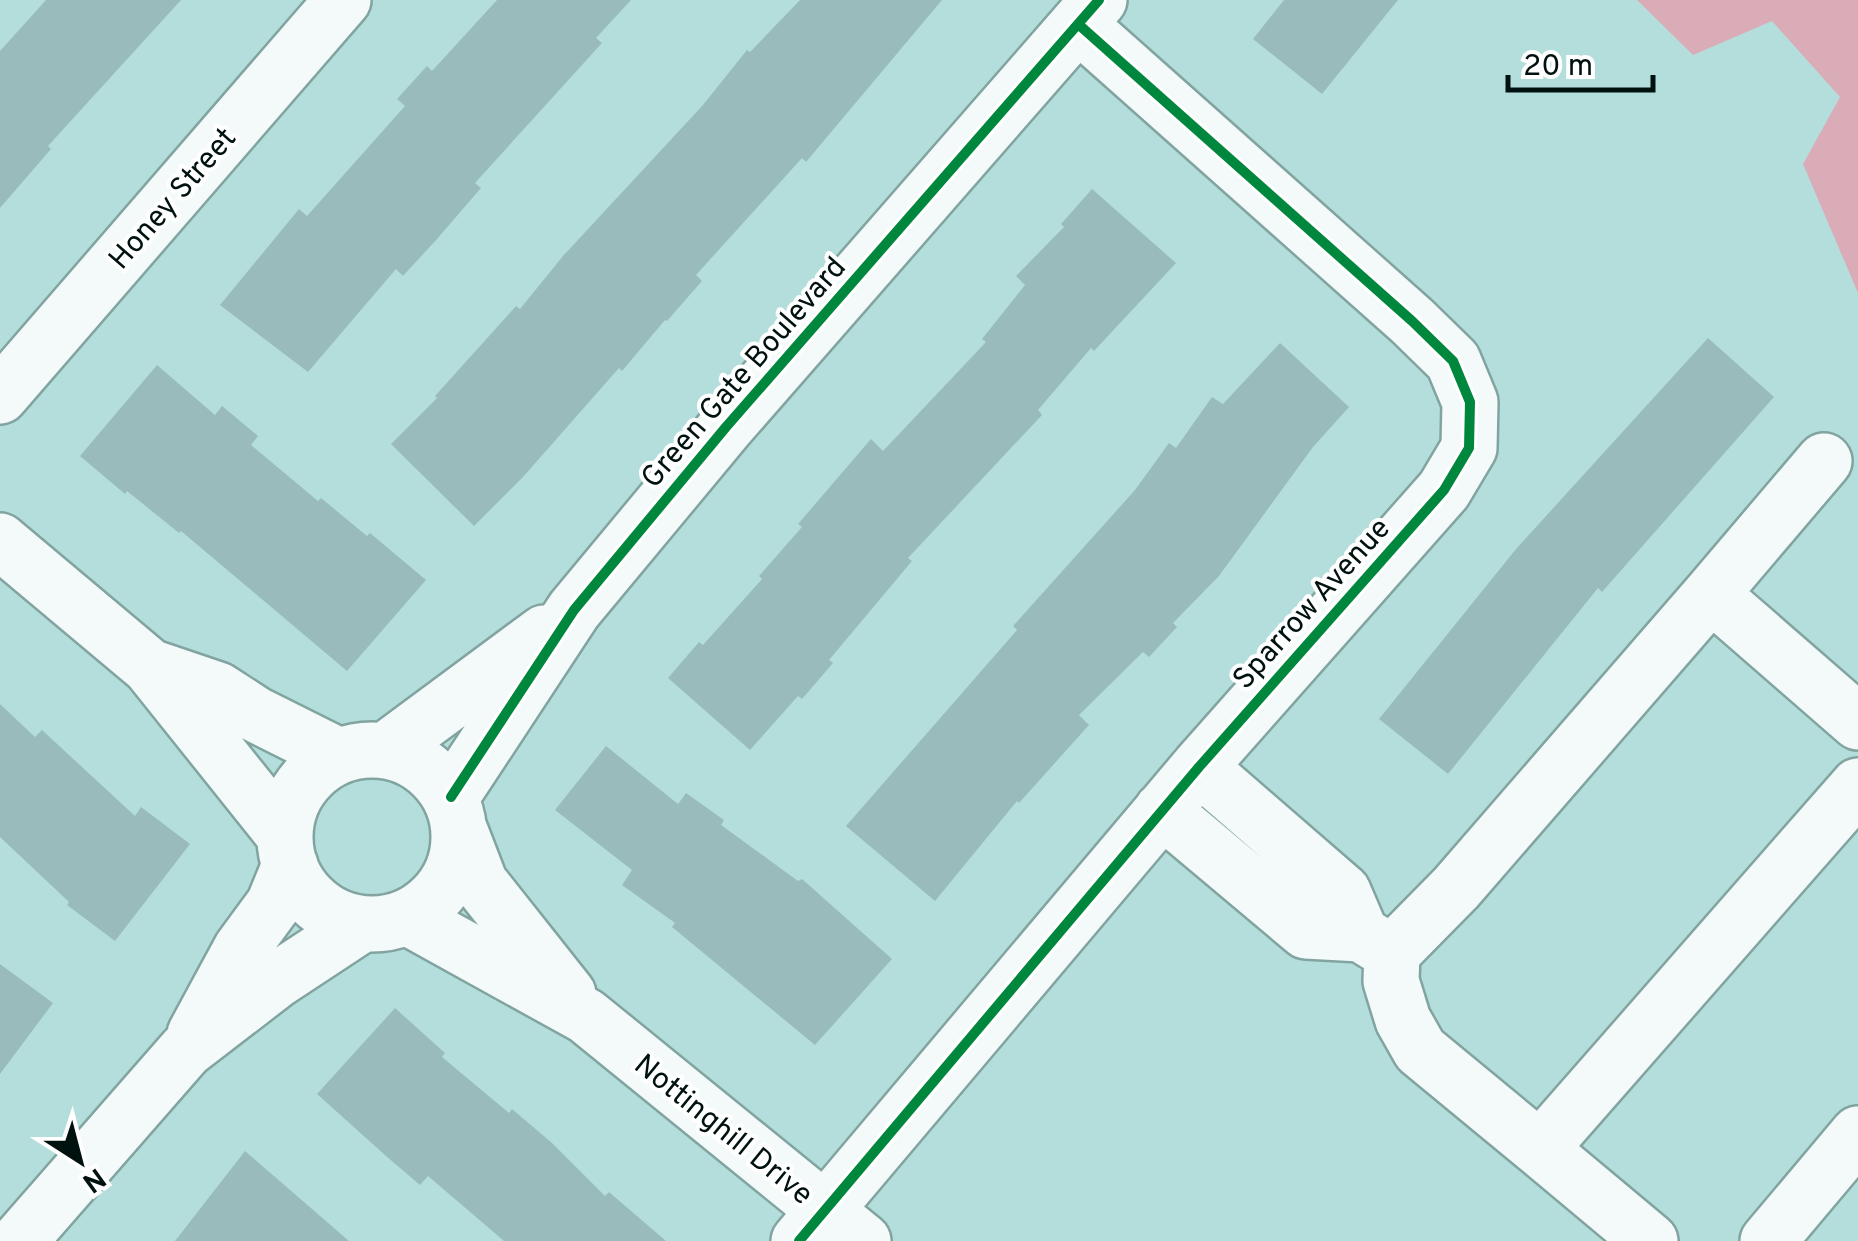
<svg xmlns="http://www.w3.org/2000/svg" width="1858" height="1241" font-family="Overpass,sans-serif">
	<rect width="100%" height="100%" fill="#b4dedb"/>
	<path fill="#daacb8" d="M1637,0H1858V293L1803,164L1840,97L1772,21L1693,55Z"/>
	<path fill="#9abbbc" d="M46,0H181L48,146L51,149L0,208V51Z
		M497,0H631L596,38L602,43L475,183L481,188L437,239L403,276L396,269L308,372L220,305L299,209L307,216L405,106L397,99L427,66L432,71Z
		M800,0H942L806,162L802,158L696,275L702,281L667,321L665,320L622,371L619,368L523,477L474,526L391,444L437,398L435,396L516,306L520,309L563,256L703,105L747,50L750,52Z
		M1284,0H1398L1322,94L1253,39Z
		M1092,189L1176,263L1094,351L1091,348L1038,410L1042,415L908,558L912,561L829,660L833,663L802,699L798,696L750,750L668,678L699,642L703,645L762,579L759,576L802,527L798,524L871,439L883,451L986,342L982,339L1025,285L1016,276L1064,227L1061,224Z
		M1708,338L1774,397L1602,592L1598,588L1448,774L1379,719L1516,549Z
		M1280,343L1349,407L1313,447L1219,576L1173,623L1177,627L1149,657L1143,652L1079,715L1089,725L1019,803L1017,801L935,901L846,826L1017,630L1013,626L1135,490L1169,443L1176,448L1212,397L1223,404Z
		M157,365L215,415L222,406L258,436L251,445L318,501L321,498L367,536L370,533L426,580L347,671L181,531L179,533L127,491L125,494L80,456Z
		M0,704L35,737L42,730L135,816L141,807L190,844L115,941L67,905L69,902L0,837Z
		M606,746L678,804L686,793L724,820L721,825L798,881L802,879L892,959L815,1045L672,927L675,923L622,885L632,870L555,810Z
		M0,964L53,1003L0,1074Z
		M395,1008L445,1053L442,1057L509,1113L512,1109L552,1143L605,1196L609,1192L666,1241H504L428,1176L420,1185L386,1156L317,1094Z
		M245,1151L349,1241H175Z"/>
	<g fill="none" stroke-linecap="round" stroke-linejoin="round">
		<defs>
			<path id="minor" d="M0,396L343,0
				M0,541L150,667L285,836
				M1711,594L1824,461
				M150,667L218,690L255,714L339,756
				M1858,722L1711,594L1456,888L1392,953L1391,981L1403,1020L1420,1050L1540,1149L1858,786
				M285 837a87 87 0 1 1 174 0a87 87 0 1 1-174 0Z
				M386,750L544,633
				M1199,767L1343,892L1361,934
				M451,797L574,610L726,427L1099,0
				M1162,810L1306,931L1361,934L1392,953
				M460,831L480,883L568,994
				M407,917L586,1016L863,1241
				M195,1034L241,949L274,904L290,865
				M1540,1149L1650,1241
				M19,1241L186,1050L277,980L362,924
				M799,1241L1199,767L1444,490L1469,448L1470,402L1453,361L1412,321L1078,24
				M1768,1241L1858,1134"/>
		</defs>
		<use href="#minor" stroke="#82a4a1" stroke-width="60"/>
		<use href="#minor" stroke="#f4fafa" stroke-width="55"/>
		<defs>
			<path id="cycleway" d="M451,797L574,610L726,427L1099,0
				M799,1241L1199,767L1444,490L1469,448L1470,402L1453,361L1412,321L1078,24"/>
		</defs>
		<use href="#cycleway" stroke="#fff" stroke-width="16"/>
		<use href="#cycleway" stroke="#00873e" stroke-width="10"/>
	</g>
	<g text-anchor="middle" stroke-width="8" stroke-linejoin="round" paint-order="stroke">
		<g font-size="30" fill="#001210" stroke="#fff">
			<text transform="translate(172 198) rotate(-49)" y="10">Honey Street</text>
			<text transform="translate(743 372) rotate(-49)" y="10">Green Gate Boulevard</text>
			<text transform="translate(1311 603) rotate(-48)" y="10">Sparrow Avenue</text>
			<text transform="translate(724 1129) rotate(39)" y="10">Nottinghill Drive</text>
		</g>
	</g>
	<g transform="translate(80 1161) rotate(144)" stroke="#ffffff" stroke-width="8" paint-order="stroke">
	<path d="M0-8L18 38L0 25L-18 38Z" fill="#001210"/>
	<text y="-15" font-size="28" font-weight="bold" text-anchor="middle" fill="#001210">N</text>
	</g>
	<path d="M1508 75v15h145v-15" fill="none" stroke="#001210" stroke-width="5"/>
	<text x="1523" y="75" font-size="30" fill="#001210" stroke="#ffffff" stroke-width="8" paint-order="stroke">20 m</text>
</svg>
